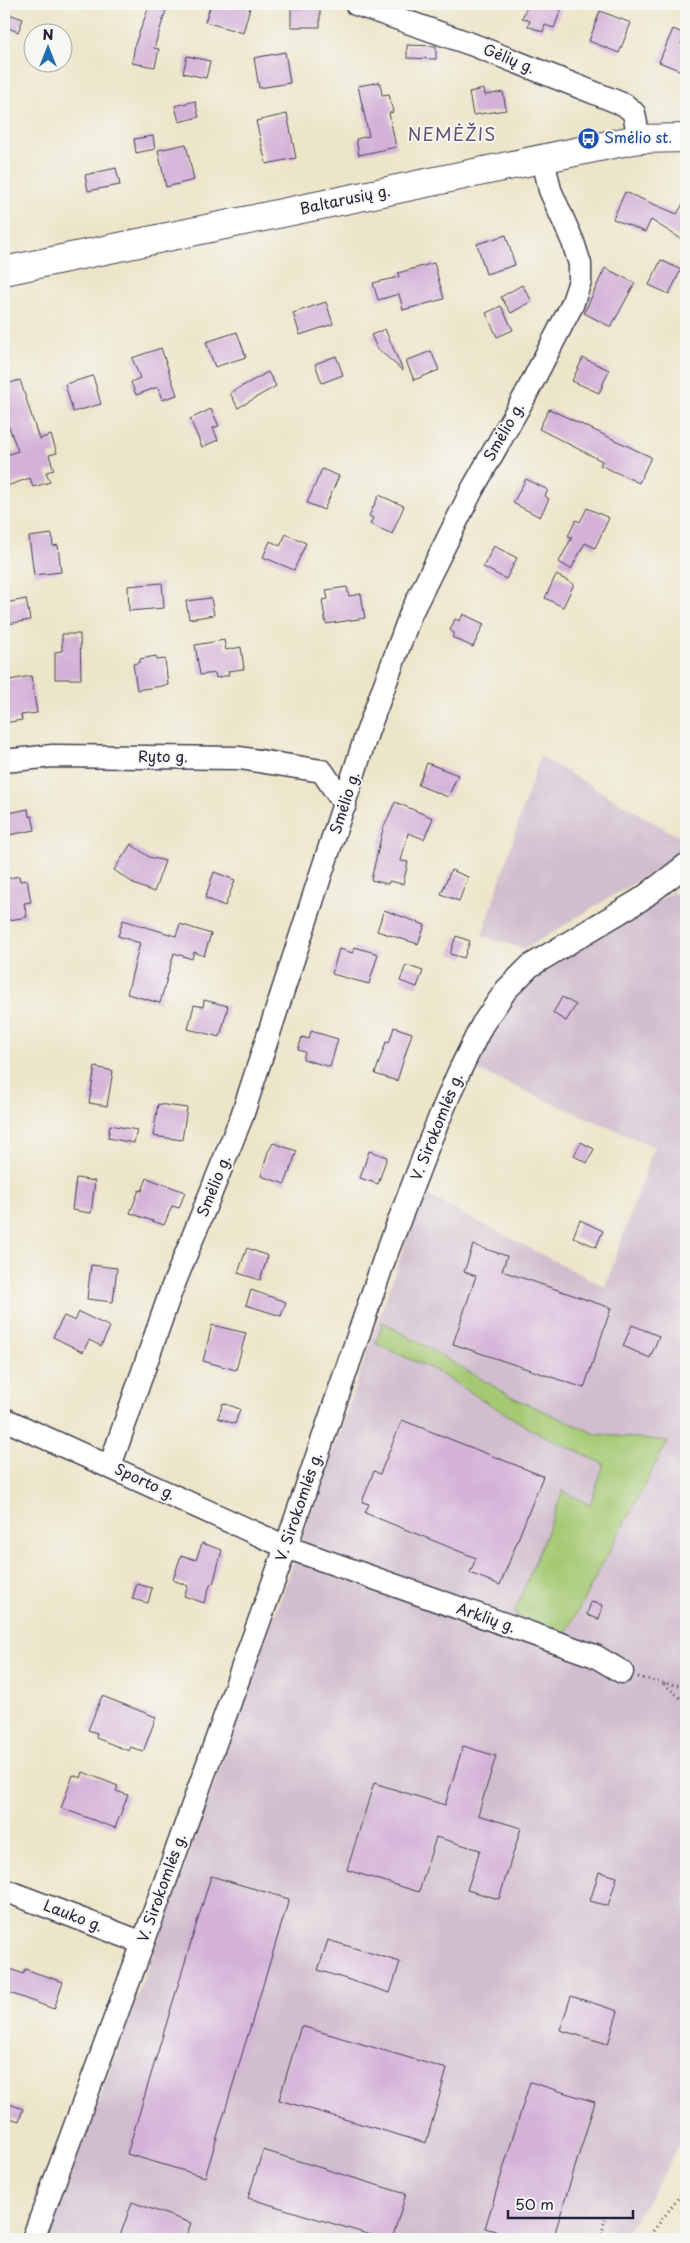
<svg xmlns="http://www.w3.org/2000/svg" width="690" height="2243" font-family="'Playpen Sans',sans-serif">
	<rect width="100%" height="100%" fill="#f6f6f2"/>
	<filter id="ink" filterUnits="userSpaceOnUse"><feTurbulence type="fractalNoise" baseFrequency=".02" numOctaves="2"/><feDisplacementMap in="SourceGraphic" scale="10" xChannelSelector="R" yChannelSelector="G"/><feConvolveMatrix kernelMatrix="1 2 1 2 8 2 1 2 1" color-interpolation-filters="sRGB"/></filter>
	<filter id="wash" filterUnits="userSpaceOnUse"><feTurbulence type="fractalNoise" baseFrequency=".0096" numOctaves="4" result="noise"/><feDisplacementMap in="SourceGraphic" scale="20" xChannelSelector="R" yChannelSelector="G"/><feGaussianBlur stdDeviation="1.12" result="paint"/><feColorMatrix in="noise" values="0 0 0 0 0 0 0 0 0 0 0 0 0 0 0 0 0 1.4 0 .05"/><feComposite in="paint" operator="in"/></filter>
	<g filter="url(#wash)">
		<rect width="100%" height="100%" fill="#ede5c9"/>
		<path fill="#d0bdcd" d="M540,756L686,841V846L662,866L525,949L482,936Z
			M672,892L686,902V2130L667,2169L623,2239H47L156,1946L292,1567L423,1193L605,1287L654,1147L470,1067L508,1006L538,975Z"/>
		<path fill="#a5c973" stroke="#647657" d="M383,1322L514,1398L596,1434L668,1441L566,1633L514,1614L563,1491L590,1505L604,1464L534,1431L434,1370L376,1344Z"/>
		<g id="blocks">
			<path fill="#d4b2d8" d="M150,4H168L154,48L159,49L155,67L132,63L135,44Z
				M211,4H251L243,33L205,22Z
				M528,4H563L554,28L545,25L543,32L528,26L530,21L522,18Z
				M291,8H320V27H291Z
				M600,11L631,23L619,53L589,41Z
				M4,12L23,19L18,32L4,26Z
				M673,29L685,34L681,44L686,46V73L659,62Z
				M407,45L436,46V59L407,58Z
				M285,52L290,83L259,88L254,58Z
				M187,56L210,61L206,78L183,73Z
				M380,82L382,95L389,94L393,112L389,113L396,147L359,155L356,139L369,136L358,86Z
				M484,89L485,95L503,92L506,110L473,115L469,92Z
				M195,101L199,117L179,122L175,106Z
				M287,114L296,158L266,164L256,121Z
				M153,136L155,149L136,153L134,139Z
				M186,144L194,180L166,187L158,150Z
				M116,168L120,185L88,191L85,175Z
				M625,192L677,214L686,199V242L651,220L645,232L613,219Z
				M506,235L515,265L486,274L477,244Z
				M661,260L681,270L669,294L649,285Z
				M434,263L444,299L403,310L399,294L378,300L373,283L399,277L398,273Z
				M605,268L635,283L611,327L584,313Z
				M522,285L532,301L511,313L501,297Z
				M326,302L333,324L300,335L293,313Z
				M501,306L513,330L497,337L486,313Z
				M385,329L403,371L377,348L371,335Z
				M237,332L246,357L215,367L206,342Z
				M161,348L177,395L162,400L158,387L136,395L131,382L140,378L132,358Z
				M431,351L439,370L414,380L406,361Z
				M336,356L343,375L322,383L315,364Z
				M583,358L609,370L599,393L572,381Z
				M268,372L276,386L238,408L230,393Z
				M93,376L101,404L73,412L65,384Z
				M20,380L39,439L51,435L57,453L49,455L54,470L46,472L50,482L33,487L30,478L4,487V456L18,451L9,427L4,428V385Z
				M211,409L219,426L213,428L218,440L202,447L190,419Z
				M549,409L651,457L639,483L600,465L602,461L539,429Z
				M322,469L339,476L324,510L307,503Z
				M526,479L548,490L545,496L549,499L540,517L513,503Z
				M379,495L404,506L392,534L370,524L373,518L369,516Z
				M587,508L609,518L595,548L585,543L571,569L559,562L572,537L568,536L576,520L580,522Z
				M52,534L53,546L58,545L61,572L34,575L29,537Z
				M286,534L306,543L294,570L263,557L270,541L280,546Z
				M494,546L517,558L506,579L483,567Z
				M556,575L574,584L563,607L545,598Z
				M162,583L164,608L129,611L128,586Z
				M347,587L349,596L361,594L365,618L326,624L322,600L328,599L326,590Z
				M211,598L214,615L189,619L186,601Z
				M26,599L30,620L8,624L5,603Z
				M463,614L484,624L473,647L452,637L454,633L450,630L455,619L460,621Z
				M62,634H80L81,679H55V652L62,651Z
				M224,640L226,650L241,647L244,669L228,671L229,675L216,678L215,673L200,675L195,645Z
				M156,656L157,660L165,659L168,685L137,690L133,664L140,662V659Z
				M31,676L37,713L21,715L22,720L4,723V681Z
				M427,763L458,775L448,797L418,785Z
				M395,802L433,818L424,839L408,833L401,861L408,862L403,884L389,881L388,884L371,880L383,829Z
				M28,809L29,816H32L35,830L4,836V814Z
				M131,844L149,857L165,861L154,892L136,885L114,870Z
				M451,870L468,877L459,901L441,894Z
				M214,872L235,880L225,906L205,898Z
				M19,876L20,881L27,880L31,902L24,903L27,917L4,921V884H8L6,879Z
				M384,910L425,925L418,944L377,931Z
				M123,920L176,936L180,924L211,934L204,956L194,952L192,959L174,953L160,1003L127,994L140,943L118,936Z
				M456,936L470,941L464,958L450,954Z
				M355,947L378,954L369,984L332,974L339,949L353,953Z
				M406,965L423,971L417,987L400,981Z
				M562,997L576,1005L566,1021L553,1013Z
				M204,1000L228,1006L220,1037L188,1029L194,1005L203,1007Z
				M394,1027L412,1033L397,1081L375,1074L386,1042L389,1043Z
				M311,1031L338,1039L330,1067L303,1059L305,1052L298,1050L302,1037L309,1039Z
				M95,1067L113,1071L107,1106L89,1103Z
				M158,1104L187,1108L182,1140L153,1136Z
				M110,1125L137,1130L134,1143L108,1138Z
				M581,1142L594,1149L587,1163L574,1156Z
				M273,1143L297,1151L285,1184L261,1176L268,1152Z
				M369,1151L387,1157L378,1184L360,1178Z
				M76,1178L95,1181L91,1213L72,1210Z
				M147,1178L185,1192L179,1208L172,1206L164,1225L130,1213L139,1190L142,1191Z
				M580,1220L603,1231L596,1247L573,1237Z
				M473,1245L507,1256L502,1271L611,1308L584,1388L453,1344L476,1276L464,1272Z
				M247,1248L268,1256L260,1280L238,1273Z
				M91,1265L117,1268L113,1302L87,1299Z
				M251,1290L286,1302L281,1316L246,1305Z
				M79,1312L110,1327L101,1346L89,1340L83,1352L53,1337L64,1316L75,1321Z
				M212,1325L246,1333L236,1370L203,1361Z
				M632,1325L659,1336L650,1358L623,1346Z
				M223,1403L240,1409L235,1424L218,1418Z
				M402,1420L543,1476L500,1585L470,1573L476,1558L365,1513L369,1504L362,1502L374,1471L380,1474Z
				M202,1543L222,1550L213,1584L211,1583L204,1603L184,1596L188,1586L173,1580L181,1555L196,1560Z
				M137,1584L152,1588L148,1603L132,1599Z
				M591,1602L603,1605L599,1619L587,1615Z
				M102,1696L156,1717L143,1752L131,1747L129,1751L96,1738L97,1733L88,1730Z
				M463,1746L496,1756L478,1815L521,1828L499,1899L467,1890L480,1850L436,1837L419,1892L347,1870L374,1783L445,1805Z
				M83,1772L118,1786L116,1791L128,1795L115,1828L61,1808L73,1775L81,1778Z
				M599,1872L617,1877L608,1906L590,1901Z
				M211,1876L289,1899L205,2177L127,2154Z
				M328,1940L400,1962L390,1993L318,1970Z
				M4,1966L23,1974L25,1969L63,1982L54,2009L4,1991Z
				M571,1996L618,2011L608,2044L560,2030Z
				M301,2026L447,2069L426,2143L279,2100Z
				M530,2082L595,2102L553,2239H524L485,2228Z
				M4,2102L23,2109L19,2121L4,2116Z
				M263,2150L406,2194L392,2239H384L248,2198Z
				M132,2202L191,2223L185,2239H119Z"/>
		</g>
	</g>
	<g filter="url(#ink)">
		<use href="#blocks" fill-opacity="0" stroke="#403f50" stroke-width="1"/>
		<g fill="none" stroke-linecap="round" stroke-linejoin="round">
			<defs>
				<path id="minor" d="M356,4L471,44L625,105L634,113L639,139
					M4,761L53,756L240,758L322,771L345,805
					M4,1419L286,1547L595,1656L622,1672
					M110,1466L171,1291L242,1116L367,733L411,613L472,490L525,396L572,305L580,281V264L573,242L550,190L543,159
					M4,1890L143,1943
					M33,2239L143,1943L286,1547L385,1257L431,1138L458,1074L482,1025L506,990L530,966L640,900L686,865"/>
				<path id="major" d="M4,271L618,143L639,139L686,138"/>
			</defs>
			<use href="#minor" stroke="#403f50" stroke-width="25"/>
			<use href="#major" stroke="#403f50" stroke-width="30"/>
			<path stroke="#403f50" stroke-width="3" stroke-dasharray="1 4" stroke-linecap="butt" d="M638,1677L663,1683L686,1686
				M664,1684L686,1703
				M601,2239L605,2219
				M647,2239L686,2188"/>
			<use href="#minor" stroke="#fff" stroke-width="22"/>
			<use href="#major" stroke="#fff" stroke-width="28"/>
		</g>
	</g>
	<defs>
		<symbol id="bus-disc" viewBox="-11 -11 22 22"><circle r="9.5" fill="#1a4fb4" stroke="#f6f6f2"/><path d="M-5-6H5V4H4V6H2V4H-2V6H-4V4H-5ZM-3.5-4V0h7V-4ZM-3.5 1.2v1.5H-2V1.2ZM2 1.2v1.5H3.5V1.2Z" fill="#fff"/></symbol>
	</defs>
	<g fill-rule="evenodd">
		<use href="#bus-disc" x="576" y="126" width="25" height="25"/>
	</g>
	<g text-anchor="middle" stroke-width="4" stroke-linejoin="round" paint-order="stroke">
		<g font-size="15" fill="#22223b" stroke="#f6f6f2">
			<text transform="translate(509 59) rotate(22)" y="5">Gėlių g.</text>
			<text transform="translate(345 200) rotate(-12)" y="5">Baltarusių g.</text>
			<text transform="translate(504 432) rotate(-60)" y="5">Smėlio g.</text>
			<text x="163" y="762">Ryto g.</text>
			<text transform="translate(345 803) rotate(-72)" y="5">Smėlio g.</text>
			<text transform="translate(437 1127) rotate(-68)" y="5">V. Sirokomlės g.</text>
			<text transform="translate(214 1186) rotate(-68)" y="5">Smėlio g.</text>
			<text transform="translate(145 1482) rotate(25)" y="5">Sporto g.</text>
			<text transform="translate(299 1507) rotate(-71)" y="5">V. Sirokomlės g.</text>
			<text transform="translate(486 1618) rotate(19)" y="5">Arklių g.</text>
			<text transform="translate(162 1888) rotate(-70)" y="5">V. Sirokomlės g.</text>
			<text transform="translate(73 1916) rotate(21)" y="5">Lauko g.</text>
		</g>
		<g font-size="15" fill="#164399" stroke="#f6f6f2" text-anchor="start">
			<text x="604" y="143">Smėlio st.</text>
		</g>
		<g font-size="18" letter-spacing="1" fill="#605472" stroke="#f6f6f2">
			<text x="452" y="141">NEMĖŽIS</text>
		</g>
	</g>
	<rect width="690" height="2243" fill="none" stroke="#f6f6f2" stroke-width="20"/>
	<g transform="translate(48 48)"><circle r="24" fill="#f6f6f2" stroke="#a1a1a9"/>
	<path d="M0-4L9 19L0 12L-9 19Z" fill="#1f6fb2"/>
	<text y="-8" font-size="14" font-weight="bold" text-anchor="middle" fill="#22223b">N</text>
	</g>
	<path d="M508 2210v8h125v-8" fill="none" stroke="#22223b" stroke-width="2.5"/>
	<text x="515" y="2210" font-size="15" fill="#22223b" stroke="#f6f6f2" stroke-width="4" paint-order="stroke">50 m</text>
</svg>
